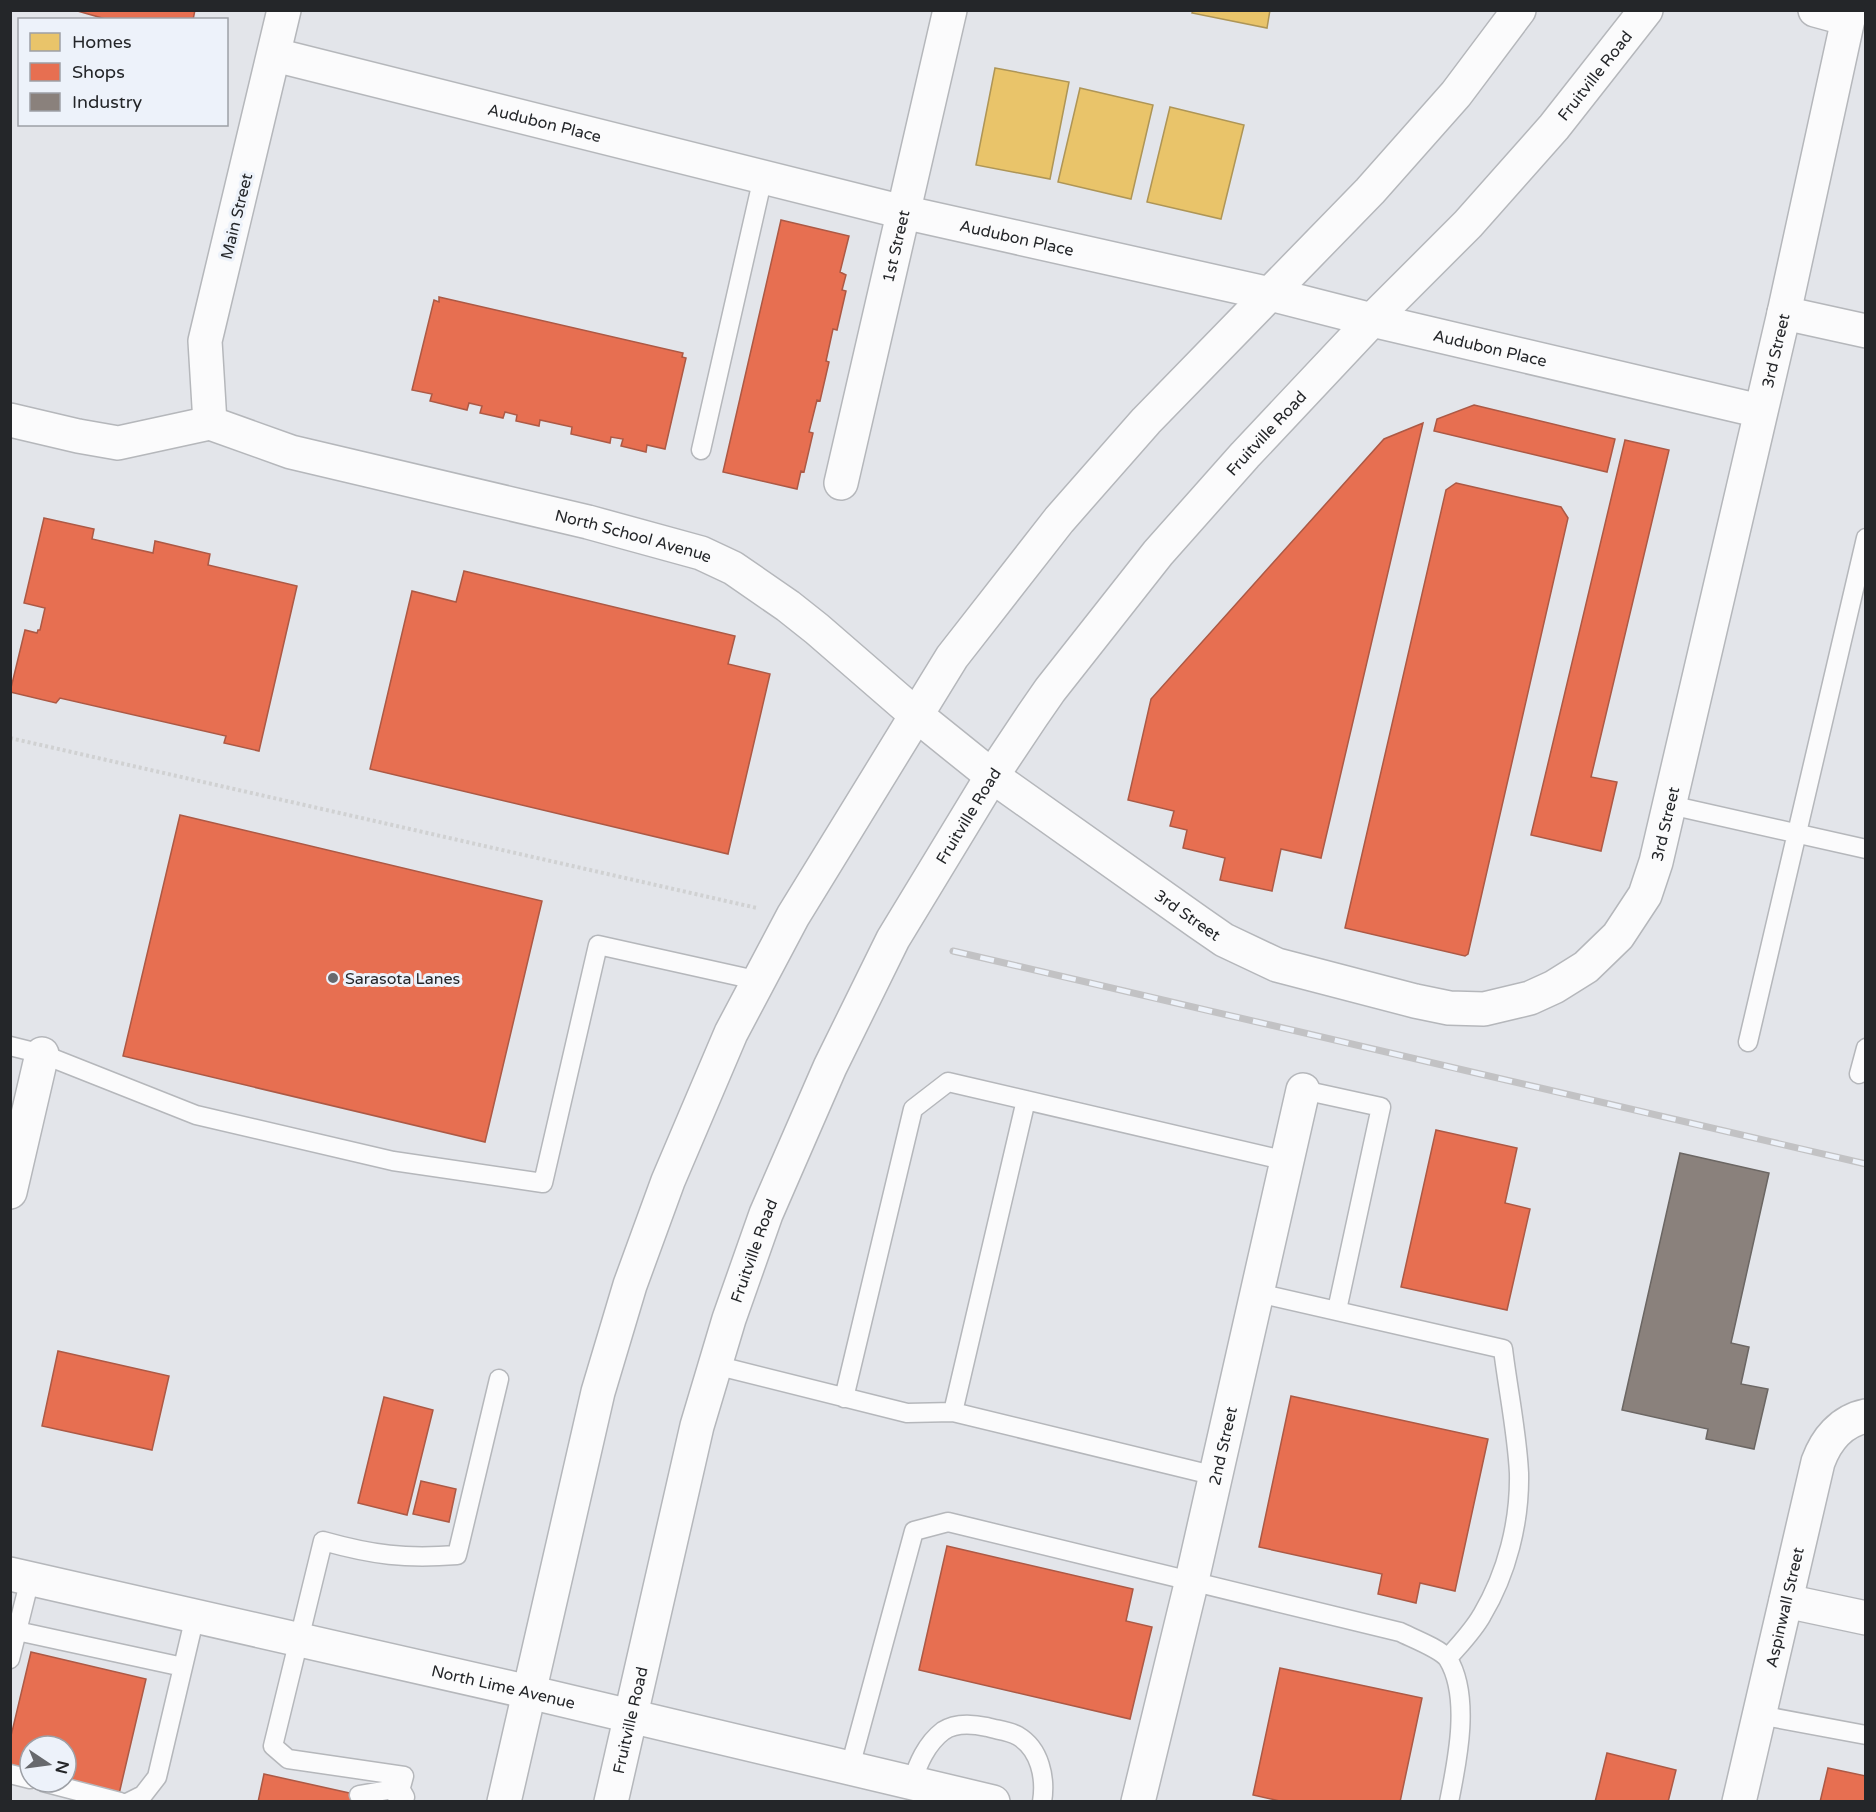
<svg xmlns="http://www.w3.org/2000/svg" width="1876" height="1812" font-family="'Varela Round',sans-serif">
	<rect width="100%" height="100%" fill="#e3e5ea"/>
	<path fill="#e9c46a" stroke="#ae9556" stroke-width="1.5" d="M1193,10H1270L1267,28L1192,13Z
		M995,68L1069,82L1050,179L976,165Z
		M1080,88L1153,105L1131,199L1058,182Z
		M1170,107L1244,125L1221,219L1147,202Z"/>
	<path fill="#e76f51" stroke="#ac5945" stroke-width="1.5" d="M74,10H195L193,20H109Z
		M781,220L849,236L840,272L846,275L842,290L846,291L837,330L833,329L826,361L829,362L820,401L817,400L809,432L813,433L804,472L801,471L797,489L723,472Z
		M439,297L683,353L682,357L686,358L665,449L647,445L646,452L621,446L623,439L611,437L610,443L571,434L572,427L540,420L539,426L516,421L517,415L505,412L503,418L480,413L482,406L469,403L467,410L430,401L432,394L412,390L434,300L439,302Z
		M1474,405L1615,439L1607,472L1434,431L1437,419Z
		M1423,423L1321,858L1281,849L1272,891L1220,880L1225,858L1183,848L1187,830L1170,826L1174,811L1128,800L1151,699L1384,439Z
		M1625,440L1669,450L1591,777L1617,782L1601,851L1531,835Z
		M1456,483L1561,507L1568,518L1468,954L1465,956L1345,928L1446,490Z
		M44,518L94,529L92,539L153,553L155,541L210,554L208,565L297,586L259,751L224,743L226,736L60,698L56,703L10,692L25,630L37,633L38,630H40L45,608L24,603Z
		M464,571L735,636L728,664L770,674L728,854L370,769L412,591L456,602Z
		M180,815L542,901L485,1142L123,1056Z
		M1436,1130L1517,1148L1505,1203L1530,1209L1507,1310L1401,1287Z
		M58,1351L169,1376L152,1450L42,1426Z
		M1291,1396L1488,1439L1455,1591L1420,1583L1416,1603L1378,1594L1382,1574L1259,1547Z
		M384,1397L433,1410L407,1515L358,1503Z
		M421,1481L456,1489L449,1522L413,1514Z
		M947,1546L1133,1589L1126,1621L1152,1627L1130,1719L919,1670Z
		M31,1652L146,1679L119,1794L66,1782V1746H30V1773L10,1769V1740Z
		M1280,1668L1422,1698L1400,1802H1284L1253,1795Z
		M1607,1753L1676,1770L1668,1802H1595Z
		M1828,1768L1866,1776V1802H1820Z
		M264,1774L390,1802H258Z"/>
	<path fill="#8a817c" stroke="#6b6663" stroke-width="1.5" d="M1680,1153L1769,1173L1731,1343L1749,1347L1741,1384L1768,1389L1754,1449L1706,1439L1708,1429L1622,1410Z"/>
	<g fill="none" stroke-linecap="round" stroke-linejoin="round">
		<defs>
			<path id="lane" d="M701,450L763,177
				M1670,805L1866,849
				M1748,1042L1866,538
				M10,1046L42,1054L196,1115L393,1161L543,1183L598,945L760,981
				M1859,1074L1866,1048
				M1303,1090L1381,1107L1337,1310
				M1258,1293L1503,1349C1508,1390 1517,1432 1519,1473C1520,1522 1507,1573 1482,1615C1473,1631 1460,1644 1448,1658
				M715,1365L907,1413L953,1412L1216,1476
				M844,1398L913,1109L948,1082L1287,1161
				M953,1412L1026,1100
				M17,1631L183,1667
				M10,1659L30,1579
				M1759,1715L1866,1735
				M850,1767L914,1531L948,1522L1400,1632C1412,1638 1441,1649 1448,1659C1471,1697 1457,1762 1449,1802
				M10,1774L30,1779
				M43,1782L120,1802
				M912,1782C918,1764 926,1744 943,1731C956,1722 973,1724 987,1727C997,1730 1010,1731 1018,1736C1040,1749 1046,1778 1042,1802
				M359,1795L400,1788L405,1797
				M129,1802L143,1795L157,1777L195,1616
				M397,1802L404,1776L288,1759L273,1746L323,1541C373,1555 405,1559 457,1555L499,1379"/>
			<g id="street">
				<path d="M1815,10L1848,19"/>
				<path id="s1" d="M275,55L903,212L1270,294L1372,320L1760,411"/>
				<path d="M1784,313L1866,331"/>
				<path d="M10,420L78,436L118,443L210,423"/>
				<path id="s2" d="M841,483L950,10"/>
				<path id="s3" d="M992,776L1198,922L1224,940L1277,965L1415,1001L1449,1008L1484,1009L1530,998L1554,987L1586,967L1618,936L1645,895L1656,862L1784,313L1850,10"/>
				<path d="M10,1192L42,1054"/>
				<path d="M1786,1601L1866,1618"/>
				<path id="s4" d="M1138,1802L1192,1580L1303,1090"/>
				<path id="s5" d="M1739,1802L1818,1462C1826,1440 1841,1421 1866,1416"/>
			</g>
			<g id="secondary">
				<path id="s6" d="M284,10L205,341L210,423L291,452L588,522L701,553L733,568L788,606L817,629L915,714L992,776"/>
				<path id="s7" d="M10,1574L529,1692L993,1802"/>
			</g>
			<g id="primary">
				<path d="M504,1802L598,1392L630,1285L668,1181L731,1033L793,916L952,657L1059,520L1146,421L1370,191L1456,94L1519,10"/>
				<path id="s8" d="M611,1802L697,1426L729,1319L766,1214L830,1067L893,939L992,776L1032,716L1050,690L1158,553L1245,455L1372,320L1468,224L1554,127L1646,10"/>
			</g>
		</defs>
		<use href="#lane" stroke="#b5b7bb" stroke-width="21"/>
		<use href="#street" stroke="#b5b7bb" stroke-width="36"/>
		<use href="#secondary" stroke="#b5b7bb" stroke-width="36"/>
		<use href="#primary" stroke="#b5b7bb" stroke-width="36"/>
		<path stroke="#d0d1d2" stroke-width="4" stroke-dasharray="3 3" stroke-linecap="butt" d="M10,738L757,908"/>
		<use href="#lane" stroke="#fbfbfc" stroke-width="18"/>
		<use href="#street" stroke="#fbfbfc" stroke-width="33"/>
		<use href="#secondary" stroke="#fbfbfc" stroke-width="33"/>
		<use href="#primary" stroke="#fbfbfc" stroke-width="33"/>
		<defs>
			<path id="rail" d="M953,951L1866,1164"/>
		</defs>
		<use href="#rail" stroke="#c2c2c4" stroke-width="7"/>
		<use href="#rail" stroke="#edf2fa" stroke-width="4.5" stroke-dasharray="14" stroke-linecap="butt"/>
	</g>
	<circle fill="#67696d" stroke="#edf2fa" stroke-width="2" cx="333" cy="978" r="6"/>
	<g text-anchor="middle" stroke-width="6" stroke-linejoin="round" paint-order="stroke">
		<g font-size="16" fill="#242629" stroke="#edf2fa">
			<text dy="6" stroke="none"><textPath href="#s8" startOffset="2028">Fruitville Road</textPath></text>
			<text dy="6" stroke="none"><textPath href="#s1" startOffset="278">Audubon Place</textPath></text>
			<text transform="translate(236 216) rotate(-76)" y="6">Main Street</text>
			<text dy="6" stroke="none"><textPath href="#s1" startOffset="764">Audubon Place</textPath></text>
			<text dy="6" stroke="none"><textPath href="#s2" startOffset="243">1st Street</textPath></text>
			<text dy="6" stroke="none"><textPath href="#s1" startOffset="1250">Audubon Place</textPath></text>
			<text dy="6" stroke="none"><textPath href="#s3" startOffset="1320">3rd Street</textPath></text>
			<text dy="6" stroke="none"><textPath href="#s8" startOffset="1542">Fruitville Road</textPath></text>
			<text dy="6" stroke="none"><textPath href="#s6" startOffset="861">North School Avenue</textPath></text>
			<text dy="6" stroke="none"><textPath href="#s8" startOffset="1056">Fruitville Road</textPath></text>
			<text dy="6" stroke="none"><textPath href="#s3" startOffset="834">3rd Street</textPath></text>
			<text dy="6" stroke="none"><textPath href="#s3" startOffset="240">3rd Street</textPath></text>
			<text dy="6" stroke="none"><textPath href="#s8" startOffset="570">Fruitville Road</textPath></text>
			<text dy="6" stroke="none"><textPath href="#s4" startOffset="366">2nd Street</textPath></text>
			<text dy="6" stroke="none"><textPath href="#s5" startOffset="200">Aspinwall Street</textPath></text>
			<text dy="6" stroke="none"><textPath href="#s7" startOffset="506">North Lime Avenue</textPath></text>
			<text dy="6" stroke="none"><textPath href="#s8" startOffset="84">Fruitville Road</textPath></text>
		</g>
		<g font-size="16" fill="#242629" stroke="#edf2fa" text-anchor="start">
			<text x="345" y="984">Sarasota Lanes</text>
		</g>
	</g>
	<rect width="1876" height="1812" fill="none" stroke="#242629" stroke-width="24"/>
	<rect x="18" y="18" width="210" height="108" fill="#edf2fa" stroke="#9da0a6" stroke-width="1.5"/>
	<rect x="30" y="33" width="30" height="18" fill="#e9c46a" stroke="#9da0a6" stroke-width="1.5"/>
	<text x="72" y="48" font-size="18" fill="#242629">Homes</text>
	<rect x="30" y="63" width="30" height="18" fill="#e76f51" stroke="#9da0a6" stroke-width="1.5"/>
	<text x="72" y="78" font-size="18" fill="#242629">Shops</text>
	<rect x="30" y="93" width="30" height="18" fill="#8a817c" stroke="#9da0a6" stroke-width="1.5"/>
	<text x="72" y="108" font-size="18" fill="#242629">Industry</text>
	<g transform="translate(48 1764) rotate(103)"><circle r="28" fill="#edf2fa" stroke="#9da0a6" stroke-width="1.5"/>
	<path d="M0-4.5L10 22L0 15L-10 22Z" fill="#67696d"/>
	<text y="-9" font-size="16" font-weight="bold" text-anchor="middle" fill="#242629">N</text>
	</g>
</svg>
